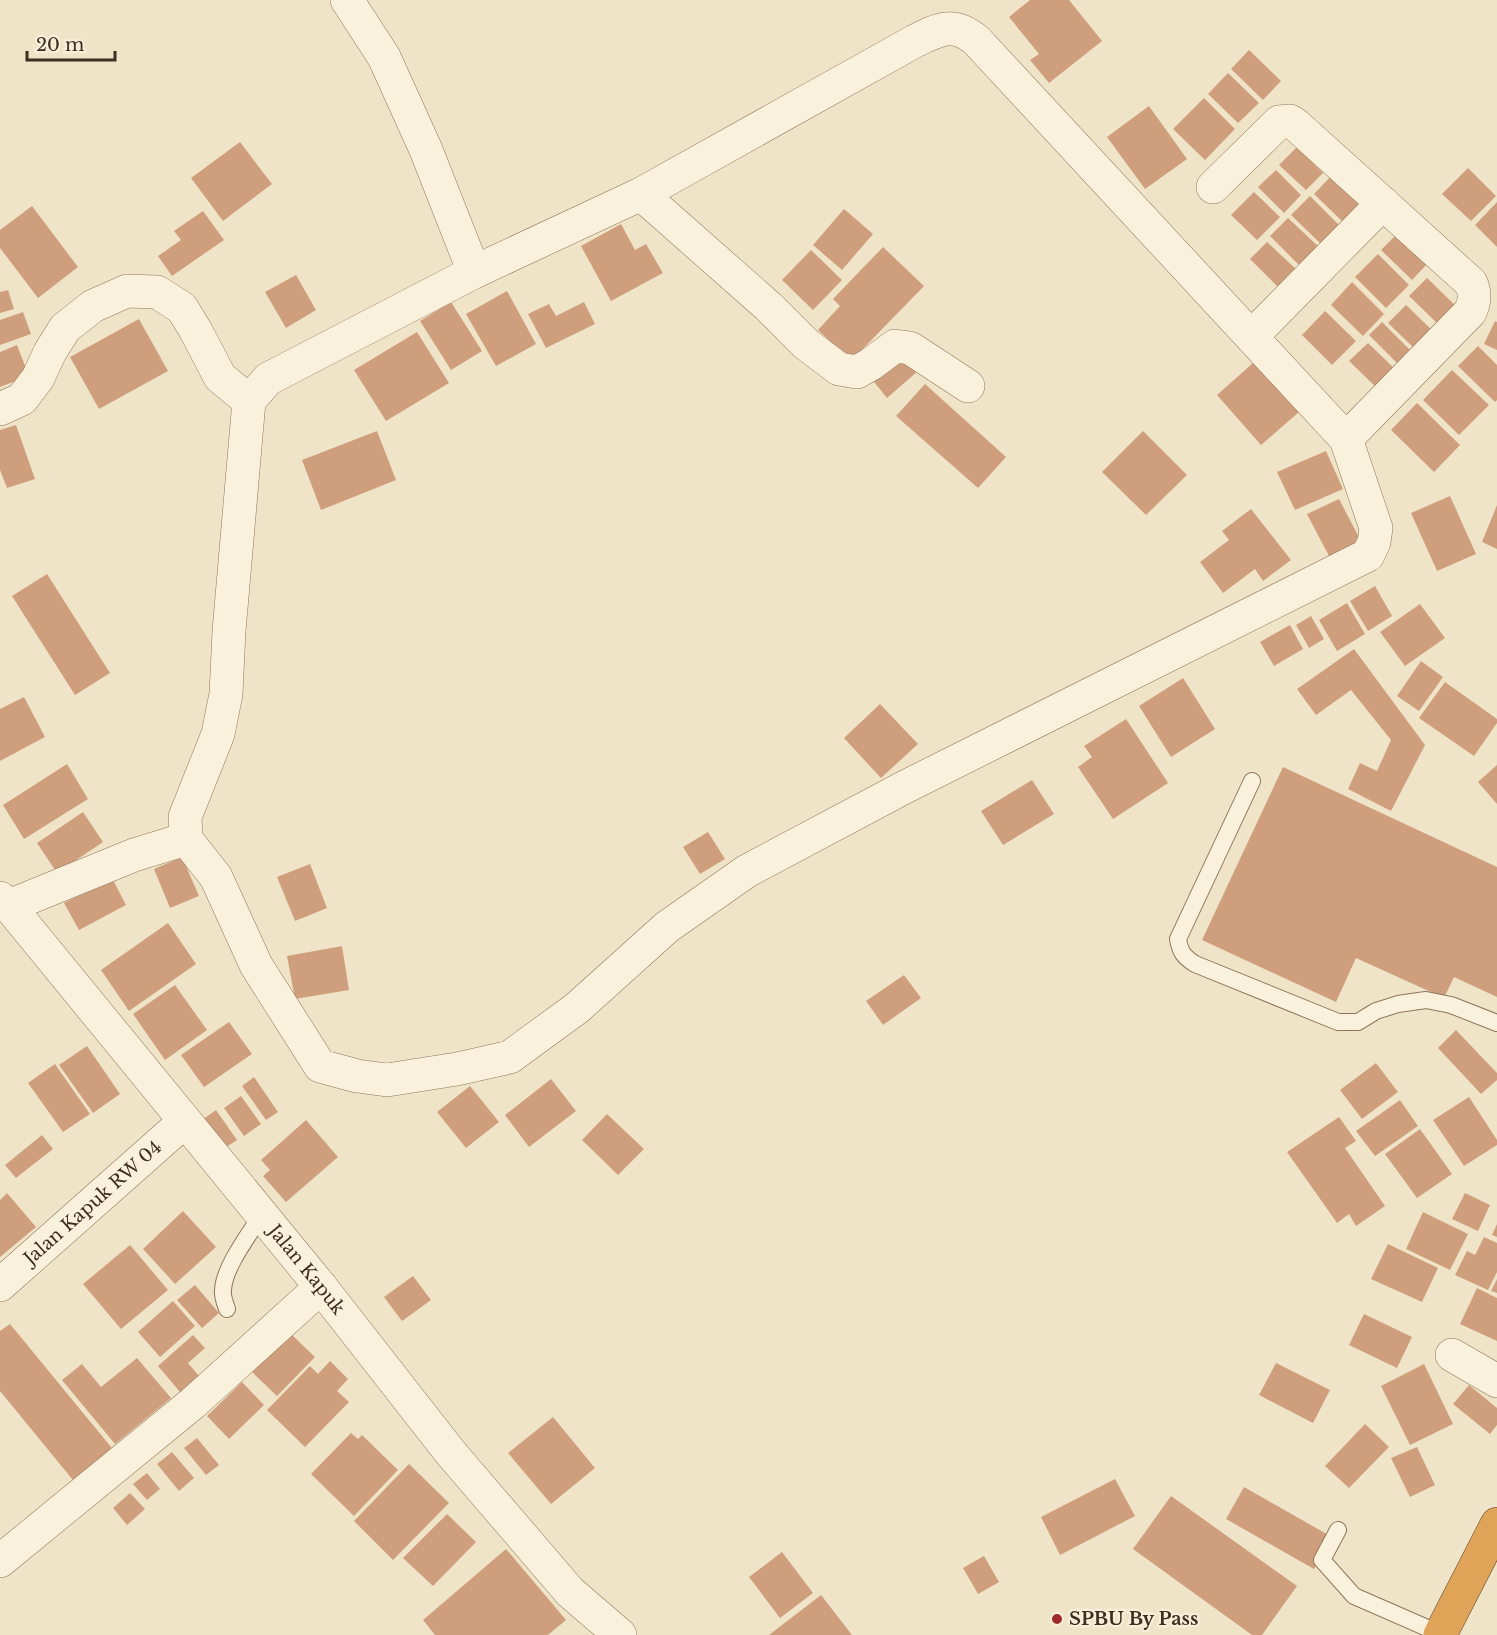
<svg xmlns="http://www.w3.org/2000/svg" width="1497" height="1635" font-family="'Libre Baskerville',serif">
	<rect width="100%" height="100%" fill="#f0e4c8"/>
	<path fill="#cf9f7d" d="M1030,0H1069L1102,41L1049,83L1030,60L1039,54L1009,17Z
		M1249,50L1281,81L1263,100L1231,69Z
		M1228,73L1259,103L1238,123L1208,94Z
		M1204,98L1235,129L1205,160L1173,129Z
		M1149,106L1187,159L1145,189L1107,137Z
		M240,142L272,184L223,221L191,178Z
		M1297,147L1323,173L1306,190L1279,165Z
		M1468,168L1496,196L1471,221L1442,194Z
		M1276,170L1301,195L1284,213L1258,187Z
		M1333,174L1363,202L1343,222L1314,194Z
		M1254,192L1280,217L1257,240L1231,215Z
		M1310,196L1341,227L1322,245L1291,215Z
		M1497,202V247L1475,225Z
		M32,206L78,267L38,298L0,248V230Z
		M844,209L873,234L842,270L813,245Z
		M203,211L224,240L172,276L158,256L181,240L174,231Z
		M1288,218L1320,248L1301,267L1270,236Z
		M621,224L635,250L646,244L663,273L611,301L581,246Z
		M1398,233L1428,263L1412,280L1381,250Z
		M1267,242L1297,270L1279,288L1250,259Z
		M883,247L924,286L851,361L818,330L840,306L833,299Z
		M811,250L842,280L813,310L782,280Z
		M1378,254L1409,285L1386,308L1355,277Z
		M296,275L316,310L286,328L265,292Z
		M1427,278L1458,308L1440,326L1409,296Z
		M1352,282L1384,314L1363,336L1331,305Z
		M8,290L14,309L0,313V292Z
		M507,291L536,344L496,366L466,314Z
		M451,302L482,351L451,370L420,321Z
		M584,302L595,324L546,348L528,314L549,304L556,316Z
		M1406,305L1432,330L1414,348L1388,323Z
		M1325,311L1356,341L1332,365L1302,335Z
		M23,312L31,334L0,345V320Z
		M139,319L168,371L99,409L70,357Z
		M1495,321L1497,322V350L1484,344Z
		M1382,322L1412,352L1399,365L1369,335Z
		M417,332L449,383L386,421L354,370Z
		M1368,343L1397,371L1379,390L1349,361Z
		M17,345L29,376L0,387V352Z
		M1478,346L1497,365V400L1495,402L1458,366Z
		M900,351L918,371L887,398L870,377Z
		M1254,362L1299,412L1261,445L1217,395Z
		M1452,370L1489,405L1459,435L1423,400Z
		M925,384L1006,457L978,488L896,416Z
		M1417,403L1460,445L1434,472L1391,430Z
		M16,425L35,479L7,488L0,470V430Z
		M377,431L396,480L321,510L302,460Z
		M1143,431L1187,475L1146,515L1102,472Z
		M1326,451L1343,489L1295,510L1277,472Z
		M1450,496L1476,554L1437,571L1411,513Z
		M1339,499L1362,543L1330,558L1307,514Z
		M1497,505V549L1482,542Z
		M1251,509L1291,560L1263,581L1255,569L1223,593L1200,562L1229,540L1222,531Z
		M47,574L110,673L75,695L12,596Z
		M1375,586L1392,616L1368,631L1350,601Z
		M1347,603L1365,634L1337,651L1319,620Z
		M1420,604L1445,638L1405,666L1380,632Z
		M1311,616L1324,639L1309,648L1296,625Z
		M1290,625L1303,649L1274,666L1260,642Z
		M1354,649L1425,745L1391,811L1348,789L1360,763L1377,771L1391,740L1351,690L1316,715L1297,689Z
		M1421,661L1443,677L1419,711L1397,696Z
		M1183,678L1215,729L1171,757L1139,706Z
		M1445,682L1497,719V723L1474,756L1419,718Z
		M24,697L45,737L0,761V709Z
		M880,704L918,744L881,778L844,738Z
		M1126,719L1168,783L1113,819L1078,767L1092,757L1084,746Z
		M67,764L88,799L24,839L3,805Z
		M1497,765V804L1478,782Z
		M1283,767L1497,867V997L1454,977L1444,998L1356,958L1336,1002L1202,940Z
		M1032,780L1054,814L1003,845L981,811Z
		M83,812L103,842L57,873L37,843Z
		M708,832L725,859L700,874L683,847Z
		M182,857L199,896L170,908L154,869Z
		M310,864L327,908L295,921L277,877Z
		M112,878L126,905L79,930L64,903Z
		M168,923L196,964L129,1011L101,970Z
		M342,946L349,990L295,999L287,956Z
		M904,975L921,998L883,1025L866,1001Z
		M175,985L207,1030L165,1060L133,1014Z
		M229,1022L252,1054L204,1087L181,1055Z
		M1456,1030L1497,1073V1080L1481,1094L1438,1048Z
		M87,1046L120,1094L93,1113L59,1065Z
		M1376,1063L1398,1092L1362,1119L1340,1090Z
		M55,1064L90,1114L63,1132L28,1083Z
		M254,1077L278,1112L266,1120L242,1086Z
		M551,1079L576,1111L529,1147L505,1115Z
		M470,1086L499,1122L466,1148L437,1112Z
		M241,1096L261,1124L244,1136L224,1108Z
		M1469,1097L1497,1140V1145L1464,1166L1433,1120Z
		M1400,1100L1418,1126L1375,1156L1356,1131Z
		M216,1110L237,1140L219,1152L198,1123Z
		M607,1114L644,1149L618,1175L582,1140Z
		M1339,1117L1356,1141L1345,1148L1385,1206L1356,1226L1349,1214L1337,1223L1287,1152Z
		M306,1120L338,1157L286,1202L263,1176L270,1170L261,1160Z
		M1420,1129L1452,1174L1417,1198L1385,1154Z
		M42,1135L53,1149L16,1178L5,1165Z
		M7,1193L36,1227L0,1257V1200Z
		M1465,1193L1490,1205L1478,1231L1452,1219Z
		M183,1211L216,1247L175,1284L143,1249Z
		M1423,1212L1468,1234L1450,1270L1406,1249Z
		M1497,1224V1237L1492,1235Z
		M1484,1237L1497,1243V1272L1488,1290L1455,1275L1467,1251L1475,1255Z
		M1388,1244L1438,1268L1422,1302L1371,1279Z
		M130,1245L168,1290L121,1329L83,1284Z
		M413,1276L431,1300L402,1321L384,1297Z
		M1497,1279V1293L1491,1291Z
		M195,1285L219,1313L202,1328L177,1300Z
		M1477,1288L1497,1298V1341L1460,1324Z
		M173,1301L195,1326L160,1357L138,1332Z
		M1364,1314L1412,1337L1397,1368L1349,1345Z
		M10,1324L116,1453L77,1485L0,1391V1331Z
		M290,1333L315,1357L277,1396L252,1372Z
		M193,1335L205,1348L188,1363L199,1376L180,1392L158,1366Z
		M137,1358L171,1398L115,1444L62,1380L82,1364L101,1387Z
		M330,1361L348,1379L337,1391L349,1402L305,1447L267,1410L310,1366L318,1374Z
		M1276,1363L1330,1390L1313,1423L1259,1395Z
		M1424,1364L1453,1424L1410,1445L1381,1386Z
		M242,1382L264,1405L229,1439L207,1416Z
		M1469,1385L1497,1408V1425L1490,1434L1453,1404Z
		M553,1417L595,1468L551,1504L508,1453Z
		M1365,1424L1389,1447L1349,1488L1325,1466Z
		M351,1433L358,1439L362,1435L398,1470L354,1516L311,1474Z
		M197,1438L219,1465L206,1475L184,1448Z
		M1417,1447L1435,1485L1410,1497L1391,1458Z
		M172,1452L194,1478L179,1491L157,1464Z
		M409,1464L449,1503L393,1560L354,1521Z
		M147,1473L160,1489L147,1500L133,1484Z
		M1115,1479L1135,1516L1060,1555L1041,1517Z
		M1244,1487L1332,1537L1314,1569L1226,1519Z
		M130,1493L145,1509L127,1525L113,1508Z
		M1171,1496L1297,1586L1262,1635H1252L1133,1549Z
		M447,1514L476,1542L433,1586L403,1558Z
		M506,1549L566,1620L548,1635H435L423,1620Z
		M782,1552L813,1593L780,1618L749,1577Z
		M984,1556L999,1582L978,1594L963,1568Z
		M821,1595L852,1635H769Z"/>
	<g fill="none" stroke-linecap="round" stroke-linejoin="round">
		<defs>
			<path id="lane" d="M1252,781L1178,939C1180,952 1184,957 1195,964L1338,1022H1358L1376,1011L1398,1004L1426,1000L1451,1005L1497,1023
				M227,1309C225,1303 222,1296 223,1290C224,1267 249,1235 262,1214
				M1338,1530L1322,1560L1354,1596L1441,1634"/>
			<g id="street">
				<path d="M347,0L384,57L426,150L474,272"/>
				<path d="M1213,187L1279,122L1290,121L1296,125L1471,283C1476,294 1475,302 1470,312L1346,439"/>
				<path d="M641,194L769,307L806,344L839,369L857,372L871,364L895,346L910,348L968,386"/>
				<path d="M1252,336L1383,203"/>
				<path d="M0,409L22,399L38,378L50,352L65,328L93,306L127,291L157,292L182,308L196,331L220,377L249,401L268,379L474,272L641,194L915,41C939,29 954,21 977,41L1346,439L1376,528L1374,542L1368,555L905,787L747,871L667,927L577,1008L510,1057L457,1069L387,1080L357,1076L320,1066L256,965L216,877L186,839L185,817L218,734L226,694L229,631L249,401"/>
				<path id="s1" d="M0,898L9,906L321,1287L450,1452L570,1592L620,1635"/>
				<path d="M9,906L134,855L186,839"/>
				<path id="s2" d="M0,1285L185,1121"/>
				<path d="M1452,1355L1497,1381"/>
				<path d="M0,1561L193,1403L321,1287"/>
			</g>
			<path id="highway" d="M1440,1635L1497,1524"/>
		</defs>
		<use href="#lane" stroke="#8d765c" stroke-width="18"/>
		<use href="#street" stroke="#8d765c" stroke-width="34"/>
		<use href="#highway" stroke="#5b4430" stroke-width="34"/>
		<use href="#lane" stroke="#faf1dc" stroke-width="16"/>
		<use href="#street" stroke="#faf1dc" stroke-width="33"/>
		<use href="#highway" stroke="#e0a458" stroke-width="33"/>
	</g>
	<circle fill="#9e2a2b" stroke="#f7eed8" stroke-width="2" cx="1057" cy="1619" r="6"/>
	<g text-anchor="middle" stroke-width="4.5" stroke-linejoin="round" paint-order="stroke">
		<g font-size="18" fill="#3d2e20" stroke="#f7eed8">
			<text dy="6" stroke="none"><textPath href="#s2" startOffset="124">Jalan Kapuk RW 04</textPath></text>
			<text dy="6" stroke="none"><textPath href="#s1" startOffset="482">Jalan Kapuk</textPath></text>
		</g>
		<g font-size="18" font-weight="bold" fill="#3d2e20" stroke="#f7eed8" text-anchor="start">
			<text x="1069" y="1625">SPBU By Pass</text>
		</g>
	</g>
	<path d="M27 51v9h88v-9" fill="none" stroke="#3d2e20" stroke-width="3"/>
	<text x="36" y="51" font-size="18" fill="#3d2e20" stroke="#f7eed8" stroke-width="4.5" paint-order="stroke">20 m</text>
</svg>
